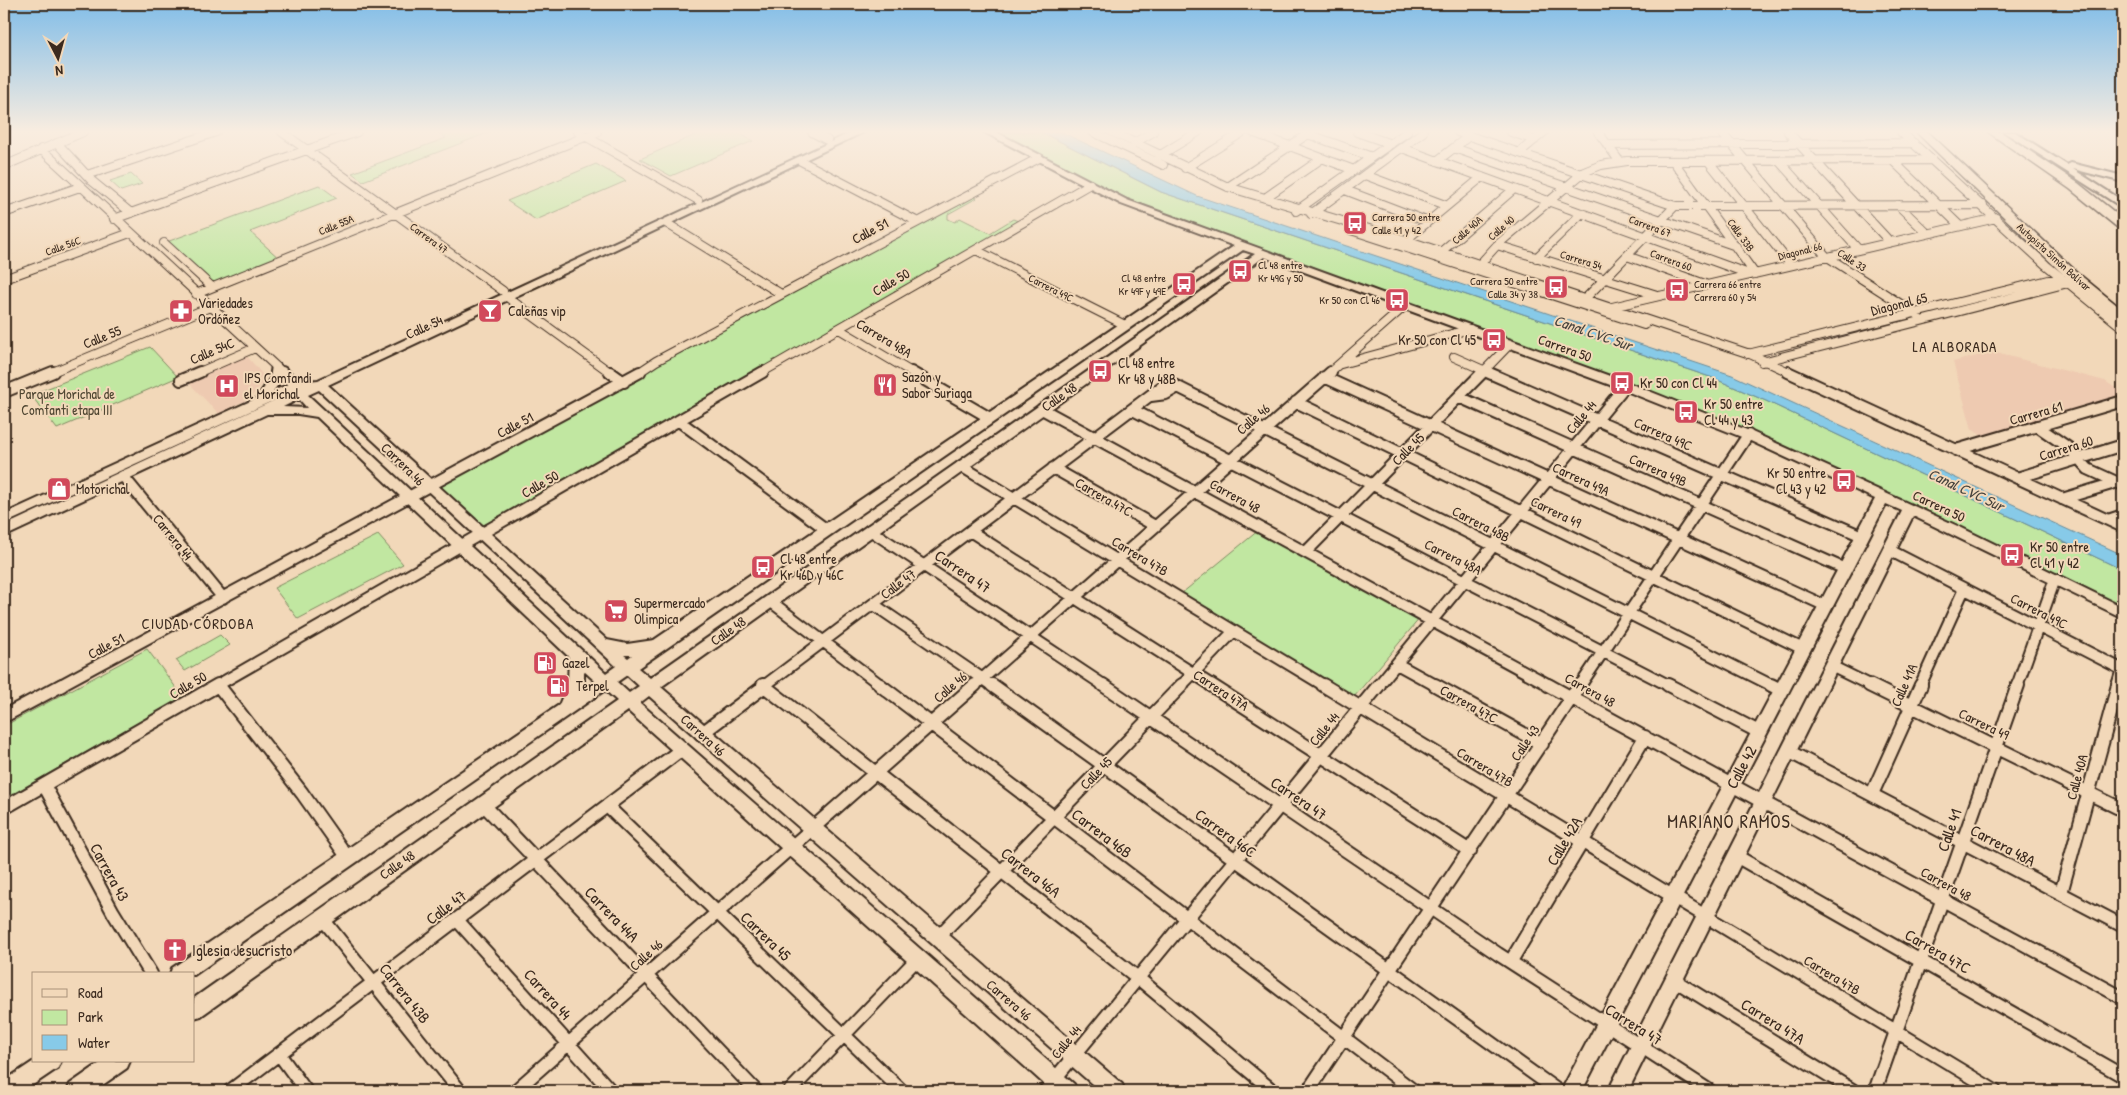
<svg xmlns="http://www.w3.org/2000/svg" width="2127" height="1095" font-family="'Patrick Hand',sans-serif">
	<rect width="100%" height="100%" fill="#f2d8b9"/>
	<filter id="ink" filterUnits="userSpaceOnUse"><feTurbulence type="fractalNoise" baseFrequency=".02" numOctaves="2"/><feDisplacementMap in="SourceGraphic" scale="10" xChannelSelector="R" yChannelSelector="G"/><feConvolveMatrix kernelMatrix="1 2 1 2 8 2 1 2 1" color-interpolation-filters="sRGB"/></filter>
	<g filter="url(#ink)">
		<path fill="#eecab1" d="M1993,352L2105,381L2123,393V401L1989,441L1972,429L1953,362Z
			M246,355L263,375V383L250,398L219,414L186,380Z"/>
		<path fill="#c1e7a1" stroke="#7e8860" d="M438,132H490L363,181L352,173L446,138Z
			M702,132H737L753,141L671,176L640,159Z
			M996,132H1041L1161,192L1713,378L1766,401L2123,570V613L1751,432L1159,212L1128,199Z
			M596,164L626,181L536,220L507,201Z
			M131,174L142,184L121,191L110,181Z
			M319,185L337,198L250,232L280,259L212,287L164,243Z
			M969,195L977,198L948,214V219L955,222L960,218L990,233L1013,219L1023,223L487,532L434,484Z
			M150,347L178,377L57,429L31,395Z
			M1259,530L1420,618L1354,697L1182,593Z
			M378,535L403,564L298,619L274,588Z
			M220,635L230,645L185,671L176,660Z
			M147,649L183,697L4,799V726Z"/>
		<path fill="#87cae8" stroke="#698a97" d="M1041,132H1061L1197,196L1732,375L2123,555V570L1766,401L1713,378L1161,192Z"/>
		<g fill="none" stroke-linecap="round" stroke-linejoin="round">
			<defs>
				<path id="street-far2" d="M282,132L503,291
					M578,132L698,200
					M812,132L827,140
					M1093,132L1163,165
					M1112,132L1228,187L1406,240L1750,354L1791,373
					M1252,132L1354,170
					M1357,132L1391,144
					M1458,132L1675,206L1983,205
					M1511,132L1535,140
					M1598,132L1620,162
					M1721,132L1826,256L1918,315
					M1788,132L1890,242
					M1901,132L2046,265L2123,328
					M1305,133L1372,157
					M57,143L92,181L131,213
					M1134,143L1153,132
					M1607,145L1914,143
					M1402,148L1749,274
					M1454,148L1736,246
					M41,149L283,373
					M1519,153L1544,132
					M1159,156L1198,132
					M1892,160L1960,226
					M801,161L918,222
					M1437,161L1469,136
					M1779,161L1858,249
					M1674,162L1755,274
					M1709,162L1791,265
					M4,166L83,132
					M1185,168L1243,132
					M87,175L216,132
					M1365,175L1445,205
					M1228,187L1311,132
					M1345,190L1426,221
					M1265,198L1321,159
					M1898,205L1927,233
					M1296,211L1407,132
					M4,213L80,187
					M1311,214L1423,132
					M114,219L357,132
					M666,223L781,294
					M1351,230L1644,325
					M1406,240L1482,177
					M164,243L212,287
					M1497,245L1657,295
					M976,250L1125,325
					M1442,251L1514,189
					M1627,256L1705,284
					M1536,258L1582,213
					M1480,264L1497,245L1584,172L1601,165L1627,161L1932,160
					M4,279L130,233
					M196,294L597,132
					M507,297L611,373
					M1582,302L1675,206
					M1612,307L1996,218
					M839,329L913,373
					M1748,354L2061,277
					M1454,357L1490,373
					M1762,362L2068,283
					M1341,364L1470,329
					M50,373L210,307
					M197,373L255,348
					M638,373L656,361L1039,158
					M761,373L1090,184
					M1329,373L1405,306
					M1482,373L1510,344"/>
				<path id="street-far1" d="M282,372L296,385
					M610,372L624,382
					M911,372L990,418
					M1487,372L1862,536
					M1788,372L2123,527
					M1324,377L1826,606
					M181,380L200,372
					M4,392L53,372
					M1151,396L1166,394L1178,387
					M1459,397L1845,569
					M1296,402L1803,649
					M1042,409L1551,686
					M1133,410L1670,686
					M679,421L827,530
					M2037,426L2069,448L2088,469L2123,485
					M1956,450L2123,401
					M961,466L1325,686
					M1053,468L1155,526
					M123,476L223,598
					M2017,478L2123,445
					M2062,499L2118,482
					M2108,520L2123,515
					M870,530L1105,686
					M970,531L1213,686
					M1889,550L2123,670
					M1306,552L1483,372
					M770,601L882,686
					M873,604L993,686
					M1397,664L1437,686
					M1831,666L1872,686
					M763,685L765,686
					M59,686L640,372
					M216,686L763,372
					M764,686L1168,382L1773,686
					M974,686L1331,372
					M1181,686L1234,631
					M1378,686L1625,386
					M1580,686L1748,435
					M1920,686L1964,589
					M2017,686L2055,579
					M2117,686L2122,669"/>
				<path id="street" d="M218,685L302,793L348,858
					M763,685L1138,978L1273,1091
					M880,685L1414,1091
					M992,685L1558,1091
					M1103,685L1498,954L1710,1091
					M1211,685L1470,851
					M1323,685L1995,1091
					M1435,685L1542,744
					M1548,685L2123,998
					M1668,685L1759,732
					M1771,685L1781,690
					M1869,685L2123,810
					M4,716L62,685
					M701,734L766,685
					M1788,751L2123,926
					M44,785L113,912L151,974
					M1872,794L1921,685
					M483,804L756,1091
					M607,806L902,1091
					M4,808L218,685
					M1736,856L2123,1076
					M2061,893L2118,685
					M322,918L460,1091
					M458,921L611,1091
					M937,938L1182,685
					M1511,961L1645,737
					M1674,980L1854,1091
					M279,1054L306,1091
					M230,1091L682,749
					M515,1091L975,685
					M790,1091L918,958
					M1045,1091L1379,685
					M1308,1091L1580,685
					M1875,1091L2018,685"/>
				<path id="secondary" d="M852,132H864L328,385L607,640L627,644L654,640L1234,246L1121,204L984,132H996L1127,200L1629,383L1752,432L1962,528L2123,607V618L1913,516L1628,1091H1608L1902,511L1886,504L1582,1091H1561L1875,499L1744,438L1621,389L1264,257L661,687L1122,1084L1125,1091H1100L649,696L640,703L1074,1084L1077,1091H1052L628,711L201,1016L194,1018V998L617,701L605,690L194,975L170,974L172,968L559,705L568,683L569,657L317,417L298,414H267L4,537V526L294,391L4,524V514L257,398L270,379L272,365H280C285,376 280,383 273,391L303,378L308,381L318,380ZM1243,250L1255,254L650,678L638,668ZM319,390L616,666L606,673L308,395ZM299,399L307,408L283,407ZM624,655H632L628,658ZM584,671L595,681L581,690L584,683ZM627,675L639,686L629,693L617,682Z
					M2004,132H2015L2067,165L2071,163L2123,176V182L2073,169L2123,201V208Z
					M34,1061H61L58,1068L24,1091H4V1081Z
					M103,1061H130L127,1068L94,1091H67L70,1084Z"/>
				<path id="highway" d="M1916,132H1928L2079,274L2123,310V321L2118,320L2069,280Z
					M1988,132H2001L2078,183L2123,219V229L2118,228L2070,189Z"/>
			</defs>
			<use href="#street-far2" stroke="#3b2a1e" stroke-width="10"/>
			<use href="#street-far1" stroke="#3b2a1e" stroke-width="14"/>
			<use href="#street" stroke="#3b2a1e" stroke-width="16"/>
			<use href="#secondary" stroke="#3b2a1e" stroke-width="4"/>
			<use href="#highway" stroke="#3b2a1e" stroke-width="3"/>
			<use href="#street-far2" stroke="#f2d8b9" stroke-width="8"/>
			<use href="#street-far1" stroke="#f2d8b9" stroke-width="10"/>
			<use href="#street" stroke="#f2d8b9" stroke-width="12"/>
			<use href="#secondary" fill="#f2d8b9" fill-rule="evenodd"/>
			<use href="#highway" fill="#f2d8b9" fill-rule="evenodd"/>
		</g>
	</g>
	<linearGradient id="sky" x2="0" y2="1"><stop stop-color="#81bde8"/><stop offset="0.46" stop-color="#f9ede0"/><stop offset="1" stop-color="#f9ede0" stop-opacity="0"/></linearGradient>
	<rect width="2127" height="286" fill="url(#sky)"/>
	<defs>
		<symbol id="bus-square" viewBox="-11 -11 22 22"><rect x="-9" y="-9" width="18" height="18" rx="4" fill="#d1495b" stroke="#f2d8b9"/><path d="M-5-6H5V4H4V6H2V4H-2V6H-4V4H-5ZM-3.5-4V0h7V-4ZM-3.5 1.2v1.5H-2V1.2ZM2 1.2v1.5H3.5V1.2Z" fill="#fff"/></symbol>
		<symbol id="pharmacy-square" viewBox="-11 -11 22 22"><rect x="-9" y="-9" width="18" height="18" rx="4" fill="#d1495b" stroke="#f2d8b9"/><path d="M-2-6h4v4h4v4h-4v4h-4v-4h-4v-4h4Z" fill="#fff"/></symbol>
		<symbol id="bar-square" viewBox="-11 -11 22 22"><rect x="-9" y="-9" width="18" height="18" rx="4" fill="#d1495b" stroke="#f2d8b9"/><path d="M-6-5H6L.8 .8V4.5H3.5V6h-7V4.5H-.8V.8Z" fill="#fff"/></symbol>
		<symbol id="restaurant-square" viewBox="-11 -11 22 22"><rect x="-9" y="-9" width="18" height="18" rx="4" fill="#d1495b" stroke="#f2d8b9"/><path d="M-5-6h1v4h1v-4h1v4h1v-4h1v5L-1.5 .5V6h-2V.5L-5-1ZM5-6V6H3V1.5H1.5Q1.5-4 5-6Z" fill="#fff"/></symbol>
		<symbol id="hospital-square" viewBox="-11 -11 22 22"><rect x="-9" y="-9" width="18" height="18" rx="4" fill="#d1495b" stroke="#f2d8b9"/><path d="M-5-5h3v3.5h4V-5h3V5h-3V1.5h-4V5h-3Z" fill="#fff"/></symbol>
		<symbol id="shop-square" viewBox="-11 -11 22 22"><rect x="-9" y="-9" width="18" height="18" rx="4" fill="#d1495b" stroke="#f2d8b9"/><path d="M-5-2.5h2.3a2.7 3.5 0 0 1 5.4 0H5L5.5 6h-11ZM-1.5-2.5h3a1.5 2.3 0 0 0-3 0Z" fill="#fff"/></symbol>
		<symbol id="supermarket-square" viewBox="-11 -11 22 22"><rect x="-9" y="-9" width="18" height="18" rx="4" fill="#d1495b" stroke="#f2d8b9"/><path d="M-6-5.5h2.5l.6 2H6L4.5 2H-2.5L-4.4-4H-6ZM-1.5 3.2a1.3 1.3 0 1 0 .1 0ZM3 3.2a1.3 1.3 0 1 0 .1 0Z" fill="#fff"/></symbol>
		<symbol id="fuel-square" viewBox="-11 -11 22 22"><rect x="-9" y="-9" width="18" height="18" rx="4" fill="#d1495b" stroke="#f2d8b9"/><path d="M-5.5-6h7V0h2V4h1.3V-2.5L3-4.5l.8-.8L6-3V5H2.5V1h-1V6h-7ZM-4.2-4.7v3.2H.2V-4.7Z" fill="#fff"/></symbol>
		<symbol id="church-square" viewBox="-11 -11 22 22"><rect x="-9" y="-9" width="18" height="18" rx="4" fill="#d1495b" stroke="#f2d8b9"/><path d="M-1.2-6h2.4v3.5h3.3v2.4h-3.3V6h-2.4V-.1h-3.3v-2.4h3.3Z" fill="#fff"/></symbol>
	</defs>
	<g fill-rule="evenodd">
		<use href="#bus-square" x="1341" y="209" width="28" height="28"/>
		<use href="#bus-square" x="1226" y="257" width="28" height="28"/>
		<use href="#bus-square" x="1170" y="270" width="28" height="28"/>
		<use href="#bus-square" x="1542" y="273" width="28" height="28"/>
		<use href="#bus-square" x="1663" y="276" width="28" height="28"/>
		<use href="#bus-square" x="1383" y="286" width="28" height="28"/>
		<use href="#pharmacy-square" x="167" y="297" width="28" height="28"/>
		<use href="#bar-square" x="476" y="297" width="28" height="28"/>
		<use href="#bus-square" x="1480" y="326" width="28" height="28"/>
		<use href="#bus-square" x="1086" y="357" width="28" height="28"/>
		<use href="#bus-square" x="1608" y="369" width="28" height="28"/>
		<use href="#restaurant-square" x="871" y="371" width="28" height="28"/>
		<use href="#hospital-square" x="213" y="372" width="28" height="28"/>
		<use href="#bus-square" x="1672" y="398" width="28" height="28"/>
		<use href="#bus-square" x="1830" y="467" width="28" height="28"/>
		<use href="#shop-square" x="45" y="475" width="28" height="28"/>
		<use href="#bus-square" x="1998" y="541" width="28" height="28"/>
		<use href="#bus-square" x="749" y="553" width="28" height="28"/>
		<use href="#supermarket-square" x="602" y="597" width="28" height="28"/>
		<use href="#fuel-square" x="531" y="649" width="28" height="28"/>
		<use href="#fuel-square" x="544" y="672" width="28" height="28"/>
		<use href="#church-square" x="161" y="936" width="28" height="28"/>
	</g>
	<g text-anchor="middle" stroke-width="4" stroke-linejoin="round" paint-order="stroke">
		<g font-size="11" fill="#3b2a1e" stroke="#f2d8b9" text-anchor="start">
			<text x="1372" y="221">Carrera 50 entre<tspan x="1372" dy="13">Calle 41 y 42</tspan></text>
			<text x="1258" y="269">Cl 48 entre<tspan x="1258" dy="13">Kr 49G y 50</tspan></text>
			<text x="1166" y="282" text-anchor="end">Cl 48 entre<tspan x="1166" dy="13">Kr 49F y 49E</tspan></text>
			<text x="1538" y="285" text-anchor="end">Carrera 50 entre<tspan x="1538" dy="13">Calle 34 y 38</tspan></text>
			<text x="1694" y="288">Carrera 66 entre<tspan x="1694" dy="13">Carrera 60 y 54</tspan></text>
			<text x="1380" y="304" text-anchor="end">Kr 50 con Cl 46</text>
		</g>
		<g font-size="11" fill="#3b2a1e" stroke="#f2d8b9">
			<text transform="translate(336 225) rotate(-22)" y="4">Calle 55A</text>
			<text transform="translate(1650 226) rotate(20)" y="4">Carrera 67</text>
			<text transform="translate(1501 228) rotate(-41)" y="4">Calle 40</text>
			<text transform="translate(1467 230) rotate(-41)" y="4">Calle 40A</text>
			<text transform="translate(1741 235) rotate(54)" y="4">Calle 33B</text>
			<text transform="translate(429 238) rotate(36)" y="4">Carrera 47</text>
			<text transform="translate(63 246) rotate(-20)" y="4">Calle 56C</text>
			<text transform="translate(1800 251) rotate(-14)" y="4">Diagonal 66</text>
			<text transform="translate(2054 257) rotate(42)" y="4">Autopista Simón Bolívar</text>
			<text transform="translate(1581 260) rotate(17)" y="4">Carrera 54</text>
			<text transform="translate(1671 260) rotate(20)" y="4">Carrera 60</text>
			<text transform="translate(1852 260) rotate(33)" y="4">Calle 33</text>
			<text transform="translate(1051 288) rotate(27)" y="4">Carrera 49C</text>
		</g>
		<g font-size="14" fill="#3b2a1e" stroke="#f2d8b9">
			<text transform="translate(870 231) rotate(-28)" y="5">Calle 51</text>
			<text transform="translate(891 282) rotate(-30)" y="5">Calle 50</text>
			<text transform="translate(1899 304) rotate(-14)" y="5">Diagonal 65</text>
			<text transform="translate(424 327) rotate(-24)" y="5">Calle 54</text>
			<text transform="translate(102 337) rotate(-22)" y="5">Calle 55</text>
			<text transform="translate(884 338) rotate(31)" y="5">Carrera 48A</text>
			<text transform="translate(1565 348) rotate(20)" y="5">Carrera 50</text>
			<text transform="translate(212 351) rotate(-23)" y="5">Calle 54C</text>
			<text transform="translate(1059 397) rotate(-35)" y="5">Calle 48</text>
			<text transform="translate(2036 413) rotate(-16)" y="5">Carrera 61</text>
			<text transform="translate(1581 417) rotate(-50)" y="5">Calle 44</text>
			<text transform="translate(1253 419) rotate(-41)" y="5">Calle 46</text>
			<text transform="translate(515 425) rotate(-28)" y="5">Calle 51</text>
			<text transform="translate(1663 434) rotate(24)" y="5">Carrera 49C</text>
			<text transform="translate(2066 448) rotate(-17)" y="5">Carrera 60</text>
			<text transform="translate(1408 449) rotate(-45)" y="5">Calle 45</text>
			<text transform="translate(403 464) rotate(44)" y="5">Carrera 46</text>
			<text transform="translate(1658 470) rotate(24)" y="5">Carrera 49B</text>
			<text transform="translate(1581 479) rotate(25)" y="5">Carrera 49A</text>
			<text transform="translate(540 484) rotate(-30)" y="5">Calle 50</text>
			<text transform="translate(1235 496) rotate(29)" y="5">Carrera 48</text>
			<text transform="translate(1104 497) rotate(30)" y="5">Carrera 47C</text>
			<text transform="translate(1939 506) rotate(25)" y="5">Carrera 50</text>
			<text transform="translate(1556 512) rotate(26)" y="5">Carrera 49</text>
			<text transform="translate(1481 524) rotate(27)" y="5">Carrera 48B</text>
			<text transform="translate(173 537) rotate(51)" y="5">Carrera 44</text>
			<text transform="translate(1140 556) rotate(31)" y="5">Carrera 47B</text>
			<text transform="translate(1453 557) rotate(27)" y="5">Carrera 48A</text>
			<text transform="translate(898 584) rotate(-37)" y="5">Calle 47</text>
			<text transform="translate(2039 611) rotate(27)" y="5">Carrera 49C</text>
			<text transform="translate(728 631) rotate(-35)" y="5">Calle 48</text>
			<text transform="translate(106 646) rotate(-28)" y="5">Calle 51</text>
			<text transform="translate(188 685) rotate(-30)" y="5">Calle 50</text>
			<text transform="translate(1904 685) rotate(-66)" y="5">Calle 41A</text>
			<text transform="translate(950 687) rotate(-41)" y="5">Calle 46</text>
			<text transform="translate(1221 690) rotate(33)" y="5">Carrera 47A</text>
			<text transform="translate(1590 690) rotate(29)" y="5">Carrera 48</text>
			<text transform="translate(1469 704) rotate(29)" y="5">Carrera 47C</text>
			<text transform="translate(1984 724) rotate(26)" y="5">Carrera 49</text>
			<text transform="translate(1324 729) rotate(-51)" y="5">Calle 44</text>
			<text transform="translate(703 735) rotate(42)" y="5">Carrera 46</text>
			<text transform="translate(1525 743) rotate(-56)" y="5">Calle 43</text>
			<text transform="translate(1485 767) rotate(31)" y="5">Carrera 47B</text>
			<text transform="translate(1096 773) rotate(-46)" y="5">Calle 45</text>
			<text transform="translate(2077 777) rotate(-75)" y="5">Calle 40A</text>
			<text transform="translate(397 865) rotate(-35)" y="5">Calle 48</text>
			<text transform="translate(1946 884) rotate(29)" y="5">Carrera 48</text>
			<text transform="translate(646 955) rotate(-42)" y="5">Calle 46</text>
			<text transform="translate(1832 975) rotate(31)" y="5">Carrera 47B</text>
			<text transform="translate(1009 1000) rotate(41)" y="5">Carrera 46</text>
			<text transform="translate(1066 1042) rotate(-51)" y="5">Calle 44</text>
		</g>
		<g font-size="14" fill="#3b2a1e" stroke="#f2d8b9" text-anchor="start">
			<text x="198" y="308">Variedades<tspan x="198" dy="16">Ordóñez</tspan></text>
			<text x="508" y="316">Caleñas vip</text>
			<text x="1476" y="345" text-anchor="end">Kr 50 con Cl 45</text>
			<text x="1118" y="368">Cl 48 entre<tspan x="1118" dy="16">Kr 48 y 48B</tspan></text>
			<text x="902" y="382">Sazón y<tspan x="902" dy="16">Sabor Suriaga</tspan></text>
			<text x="244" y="383">IPS Comfandi<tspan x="244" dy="16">el Morichal</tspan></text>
			<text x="1640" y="388">Kr 50 con Cl 44</text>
			<text x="1704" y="409">Kr 50 entre<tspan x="1704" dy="16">Cl 44 y 43</tspan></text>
			<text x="1826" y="478" text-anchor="end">Kr 50 entre<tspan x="1826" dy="16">Cl 43 y 42</tspan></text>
			<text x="76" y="494">Motorichal</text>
			<text x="2030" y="552">Kr 50 entre<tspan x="2030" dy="16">Cl 41 y 42</tspan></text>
			<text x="780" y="564">Cl 48 entre<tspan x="780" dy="16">Kr 46D y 46C</tspan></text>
			<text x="634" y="608">Supermercado<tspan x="634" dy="16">Olimpica</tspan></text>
			<text x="562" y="668">Gazel</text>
			<text x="576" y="691">Terpel</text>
		</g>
		<g font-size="14" fill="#4f4632" stroke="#f2d8b9">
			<text x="67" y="399">Parque Morichal de<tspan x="67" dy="16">Comfanti etapa III</tspan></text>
		</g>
		<g font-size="15" font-style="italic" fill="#46423c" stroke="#f2d8b9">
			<text transform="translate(1593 333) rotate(19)" y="5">Canal CVC Sur</text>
			<text transform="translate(1966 490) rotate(25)" y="5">Canal CVC Sur</text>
		</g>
		<g font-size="15" letter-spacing="1" fill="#3b2a1e" stroke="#f2d8b9">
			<text x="1955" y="352">LA ALBORADA</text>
			<text x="198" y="629">CIUDAD CÓRDOBA</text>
		</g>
		<g font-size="16" fill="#3b2a1e" stroke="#f2d8b9">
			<text transform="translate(963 571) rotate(34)" y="6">Carrera 47</text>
			<text transform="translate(1741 767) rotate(-62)" y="6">Calle 42</text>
			<text transform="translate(1299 798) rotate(34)" y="6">Carrera 47</text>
			<text transform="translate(1949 830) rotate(-71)" y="6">Calle 41</text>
			<text transform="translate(1102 833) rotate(37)" y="6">Carrera 46B</text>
			<text transform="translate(1226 833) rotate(36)" y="6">Carrera 46C</text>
			<text transform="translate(1564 841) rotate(-59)" y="6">Calle 42A</text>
			<text transform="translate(2003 845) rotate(28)" y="6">Carrera 48A</text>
			<text transform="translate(110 872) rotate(61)" y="6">Carrera 43</text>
			<text transform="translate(1031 872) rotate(38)" y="6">Carrera 46A</text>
			<text transform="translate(446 907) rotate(-37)" y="6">Calle 47</text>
			<text transform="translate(612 914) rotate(46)" y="6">Carrera 44A</text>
			<text transform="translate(766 936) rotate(44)" y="6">Carrera 45</text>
			<text transform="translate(1938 951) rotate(30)" y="6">Carrera 47C</text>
			<text transform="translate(405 993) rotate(52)" y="6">Carrera 43B</text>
			<text transform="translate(548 994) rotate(48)" y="6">Carrera 44</text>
			<text transform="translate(1773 1021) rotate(32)" y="6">Carrera 47A</text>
			<text transform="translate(1634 1024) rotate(32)" y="6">Carrera 47</text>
		</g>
		<g font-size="16" fill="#3b2a1e" stroke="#f2d8b9" text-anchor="start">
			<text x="192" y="956">Iglesia Jesucristo</text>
		</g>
		<g font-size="18" letter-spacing="1" fill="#3b2a1e" stroke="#f2d8b9">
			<text x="1729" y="828">MARIANO RAMOS</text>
		</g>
	</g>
	<rect width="2127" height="1095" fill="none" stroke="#f2d8b9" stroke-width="20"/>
	<rect x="10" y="10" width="2107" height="1075" fill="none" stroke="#3b2a1e" stroke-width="2" filter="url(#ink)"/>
	<rect x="32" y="972" width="162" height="90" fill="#f2d8b9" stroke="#a9927b"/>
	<rect x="42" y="989" width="25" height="8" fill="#f2d8b9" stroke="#a9927b"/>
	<text x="78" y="998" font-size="15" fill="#3b2a1e">Road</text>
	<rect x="42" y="1010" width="25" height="15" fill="#c1e7a1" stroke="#a9927b"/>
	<text x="78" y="1022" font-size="15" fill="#3b2a1e">Park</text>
	<rect x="42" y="1035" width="25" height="15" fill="#87cae8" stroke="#a9927b"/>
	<text x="78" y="1048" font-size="15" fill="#3b2a1e">Water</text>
	<g transform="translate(58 58) rotate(174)" stroke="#f2d8b9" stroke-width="4" paint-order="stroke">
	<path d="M0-4L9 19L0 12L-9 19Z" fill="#3b2a1e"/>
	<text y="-8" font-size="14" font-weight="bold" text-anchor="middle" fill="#3b2a1e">N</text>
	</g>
</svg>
